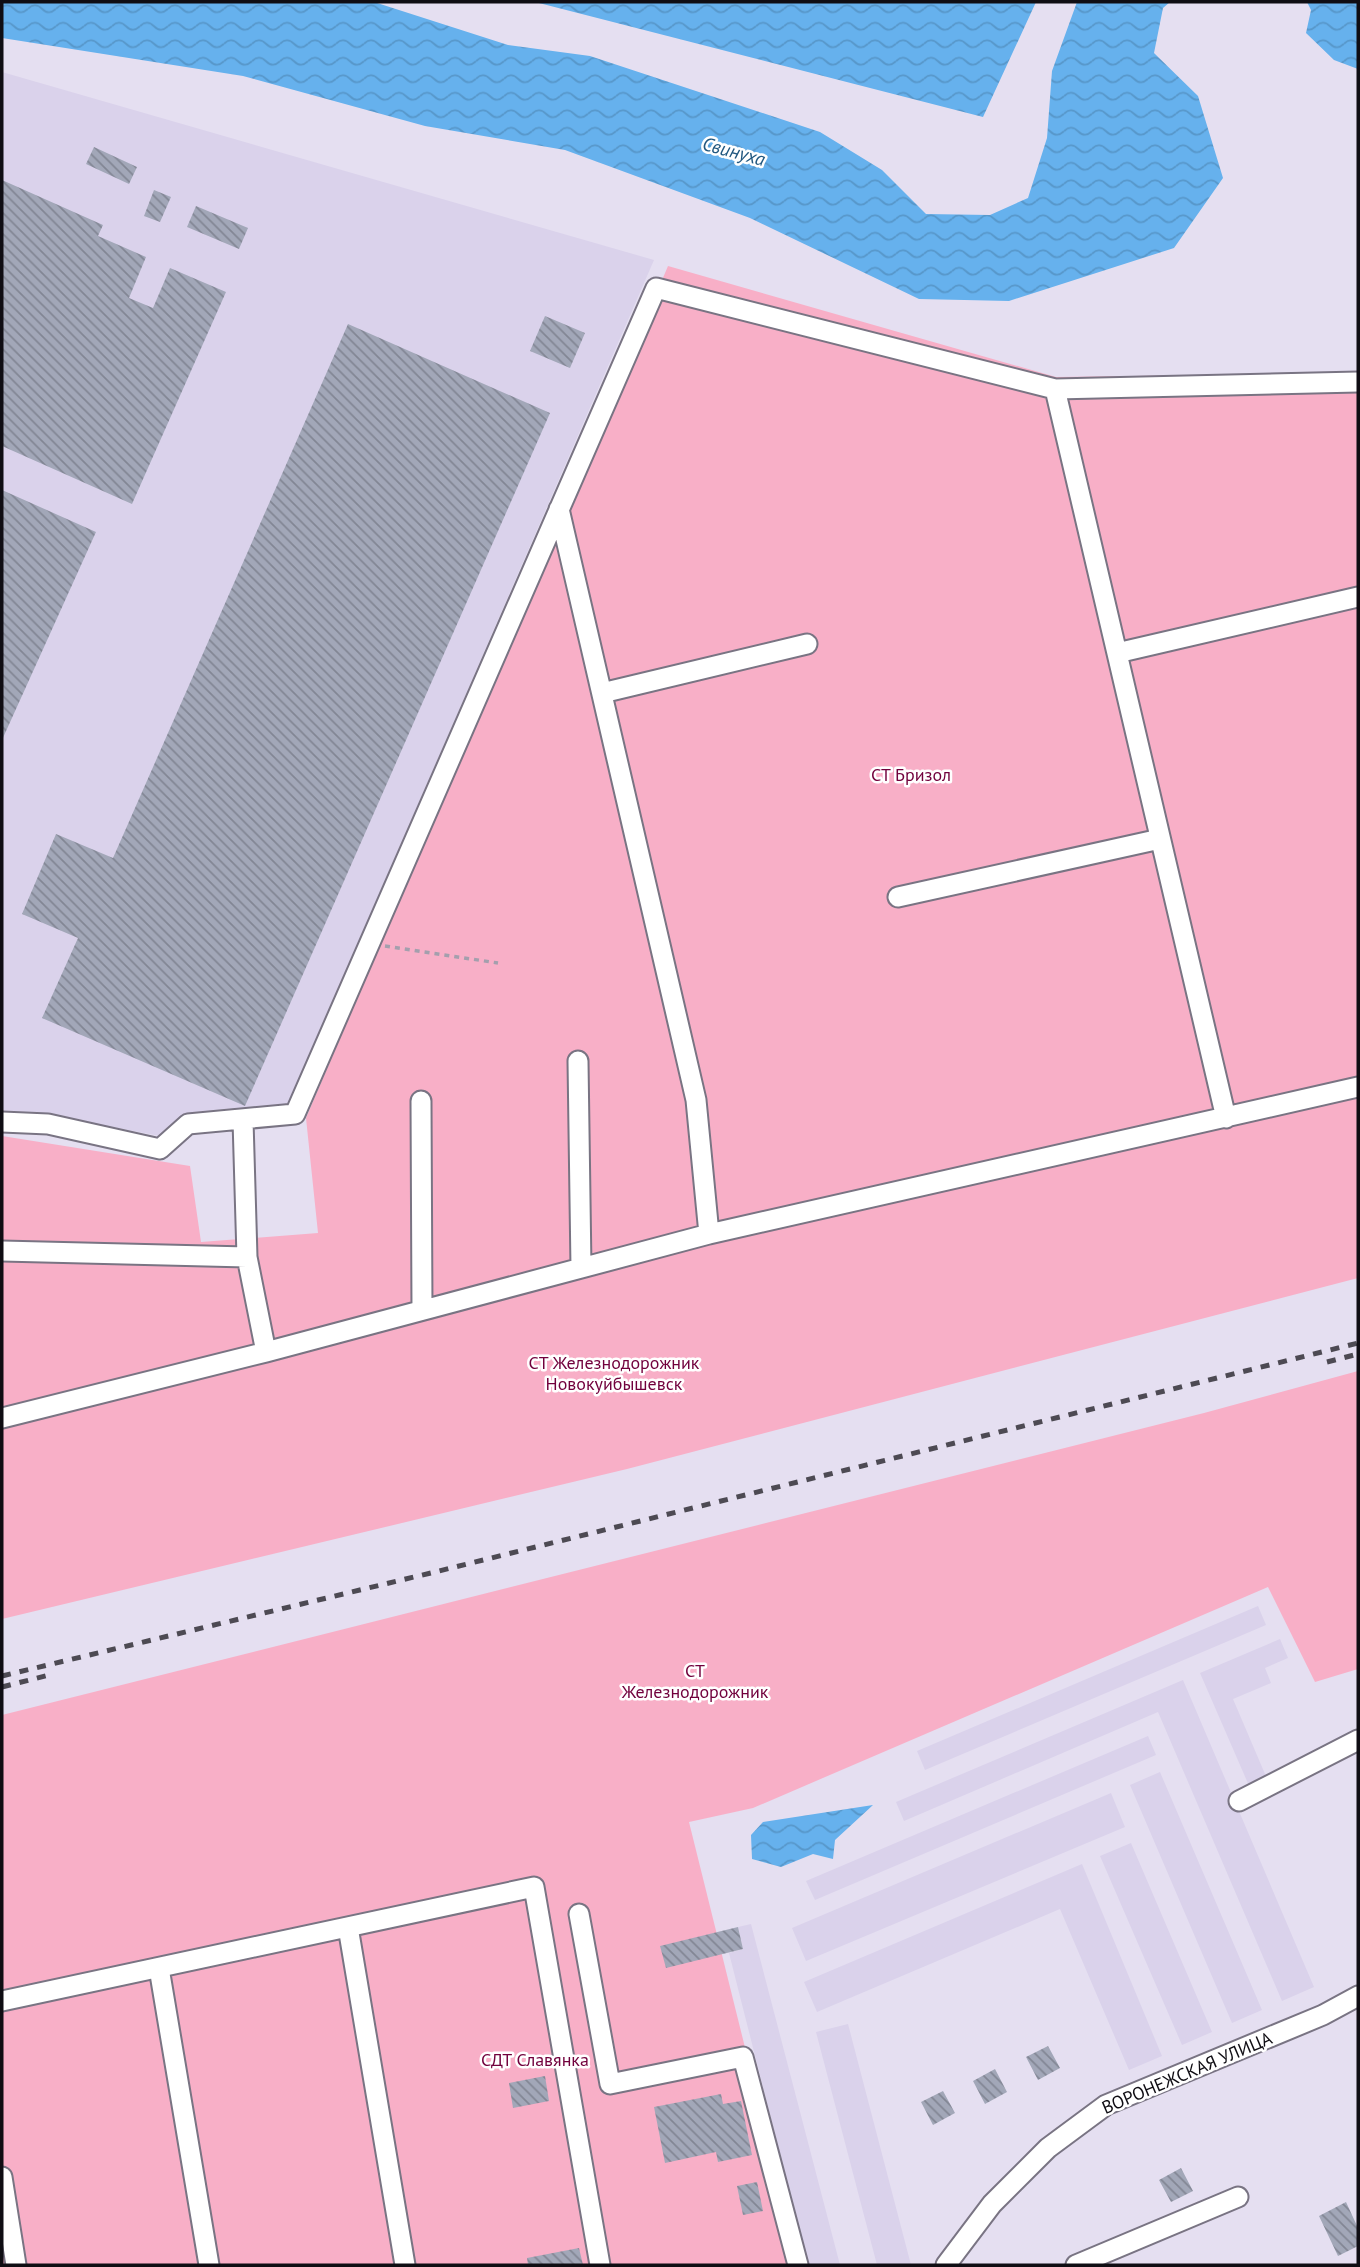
<svg xmlns="http://www.w3.org/2000/svg" width="1360" height="2267" font-family="'PT Sans',sans-serif">
	<defs>
		<pattern id="water-waves" width="16" height="10" patternUnits="userSpaceOnUse" patternTransform="scale(1.75)"><rect width="16" height="10" fill="#66b1ed"/><path d="M0 5q4-4 8 0t8 0" fill="none" stroke="#5797ca"/></pattern>
		<pattern id="building-back-hatch" width="6" height="6" patternUnits="userSpaceOnUse" patternTransform="scale(1.75)"><rect width="6" height="6" fill="#a2a7b8"/><path d="M-1 5l2 2M0 0l6 6M5-1l2 2" fill="none" stroke="#828694"/></pattern>
	</defs>
	<rect width="100%" height="100%" fill="#e5dff1"/>
	<path fill="#dad2eb" d="M2,72L654,260L286,1109L160,1136L43,1114L2,1111Z
		M1258,1606L1266,1625L925,1770L917,1751Z
		M1280,1639L1288,1658L1265,1668L1271,1683L1233,1699L1268,1781L1250,1788L1200,1673Z
		M1183,1680L1314,1987L1282,2001L1158,1712L904,1821L896,1802Z
		M1148,1736L1156,1755L815,1900L806,1881Z
		M1160,1772L1262,2010L1232,2023L1130,1785Z
		M1111,1793L1125,1827L806,1961L792,1928Z
		M1131,1843L1212,2032L1182,2045L1100,1856Z
		M1082,1864L1162,2056L1129,2070L1060,1909L817,2012L804,1982Z
		M751,1924L840,2265H808L729,1953L743,1949L738,1927Z
		M848,2024L911,2265H877L816,2032Z"/>
	<path fill="#f8afc7" d="M668,266L1056,377L1358,373V1278L627,1469L2,1619V1136L190,1166L201,1242L318,1233L306,1118Z
		M1358,1371V1669L1315,1682L1268,1587L753,1808L689,1822L799,2265H2V1715L1204,1413Z"/>
	<path fill="url(#water-waves)" d="M2,2H374L508,45L590,56L820,132L882,170L926,214L990,215L1028,198L1047,138L1052,71L1077,2H1170L1163,8L1154,53L1198,96L1223,178L1174,248L1009,301L919,299L750,218L565,150L425,126L243,76L2,38Z
		M535,2H1036L983,117Z
		M1307,2H1358V69L1334,60L1306,33L1311,10Z
		M873,1805L835,1840L833,1859L813,1854L781,1867L752,1859L751,1835L763,1822Z"/>
	<path fill="url(#building-back-hatch)" d="M94,147L137,167L129,184L86,164Z
		M2,180L103,225L98,236L146,257L129,298L153,308L170,268L226,292L132,504L2,446Z
		M154,190L171,197L160,222L144,216Z
		M196,206L248,228L239,249L187,227Z
		M545,316L585,333L570,368L530,351Z
		M348,324L550,413L245,1106L42,1018L78,938L22,914L56,834L113,858Z
		M2,490L96,532L2,740Z
		M738,1927L743,1949L666,1968L660,1946Z
		M1048,2046L1060,2068L1038,2080L1026,2057Z
		M995,2069L1007,2092L985,2104L973,2081Z
		M545,2076L549,2101L513,2108L509,2083Z
		M943,2091L955,2113L933,2125L921,2102Z
		M721,2094L723,2104L741,2101L752,2155L718,2162L716,2152L665,2163L654,2107Z
		M1181,2168L1193,2191L1171,2202L1159,2180Z
		M757,2182L763,2211L743,2215L737,2186Z
		M1346,2202L1358,2228V2246L1338,2256L1319,2216Z
		M579,2248L583,2265H528L527,2258Z"/>
	<g fill="none" stroke-linecap="round" stroke-linejoin="round">
		<defs>
			<path id="minor" d="M1055,389L1226,1118
				M559,509L696,1100L709,1234
				M1117,653L1358,597
				M602,693L807,644
				M898,897L1160,839
				M578,1061L581,1268
				M421,1101L422,1310
				M243,1120L247,1257L266,1352
				M2,1122L48,1124L160,1149L188,1124L295,1114L656,288L1055,389L1358,382
				M2,1251L247,1257
				M2,1418L266,1352L709,1234L1358,1087
				M1239,1801L1358,1740
				M579,1914L610,2084L743,2057L798,2265
				M348,1927L405,2265
				M159,1968L209,2265
				M2,2001L534,1887L600,2265
				M2,2177L16,2265
				M946,2265L992,2204L1048,2148L1106,2105L1323,2015L1358,1996
				M1076,2265L1238,2197"/>
		</defs>
		<use href="#minor" stroke="#797483" stroke-width="23"/>
		<path stroke="#a49fad" stroke-width="3.5" stroke-dasharray="5 5" stroke-linecap="butt" d="M385,946L498,963"/>
		<use href="#minor" stroke="#fff" stroke-width="19"/>
		<path stroke="#4d4a53" stroke-width="5" stroke-dasharray="9 9" stroke-linecap="butt" d="M1327,1362L1358,1354
			M2,1676L439,1571L1358,1343
			M2,1687L49,1675"/>
	</g>
	<g text-anchor="middle" stroke-width="5" stroke-linejoin="round" paint-order="stroke">
		<g font-size="18" fill="#71003c" stroke="#fff">
			<text x="911" y="781">СТ Бризол</text>
			<text x="614" y="1369">СТ Железнодорожник<tspan x="614" dy="21">Новокуйбышевск</tspan></text>
			<text x="695" y="1677">СТ<tspan x="695" dy="21">Железнодорожник</tspan></text>
			<text x="535" y="2066">СДТ Славянка</text>
		</g>
		<g font-size="18" fill="#0f0d13" stroke="#fff">
			<text transform="translate(1187 2073) rotate(-23)" y="6">ВОРОНЕЖСКАЯ УЛИЦА</text>
		</g>
		<g font-size="19" font-style="italic" fill="#225880" stroke="#fff">
			<text transform="translate(734 151) rotate(15)" y="7">Свинуха</text>
		</g>
	</g>
	<rect width="1360" height="2267" fill="none" stroke="#0f0d13" stroke-width="7"/>
</svg>
